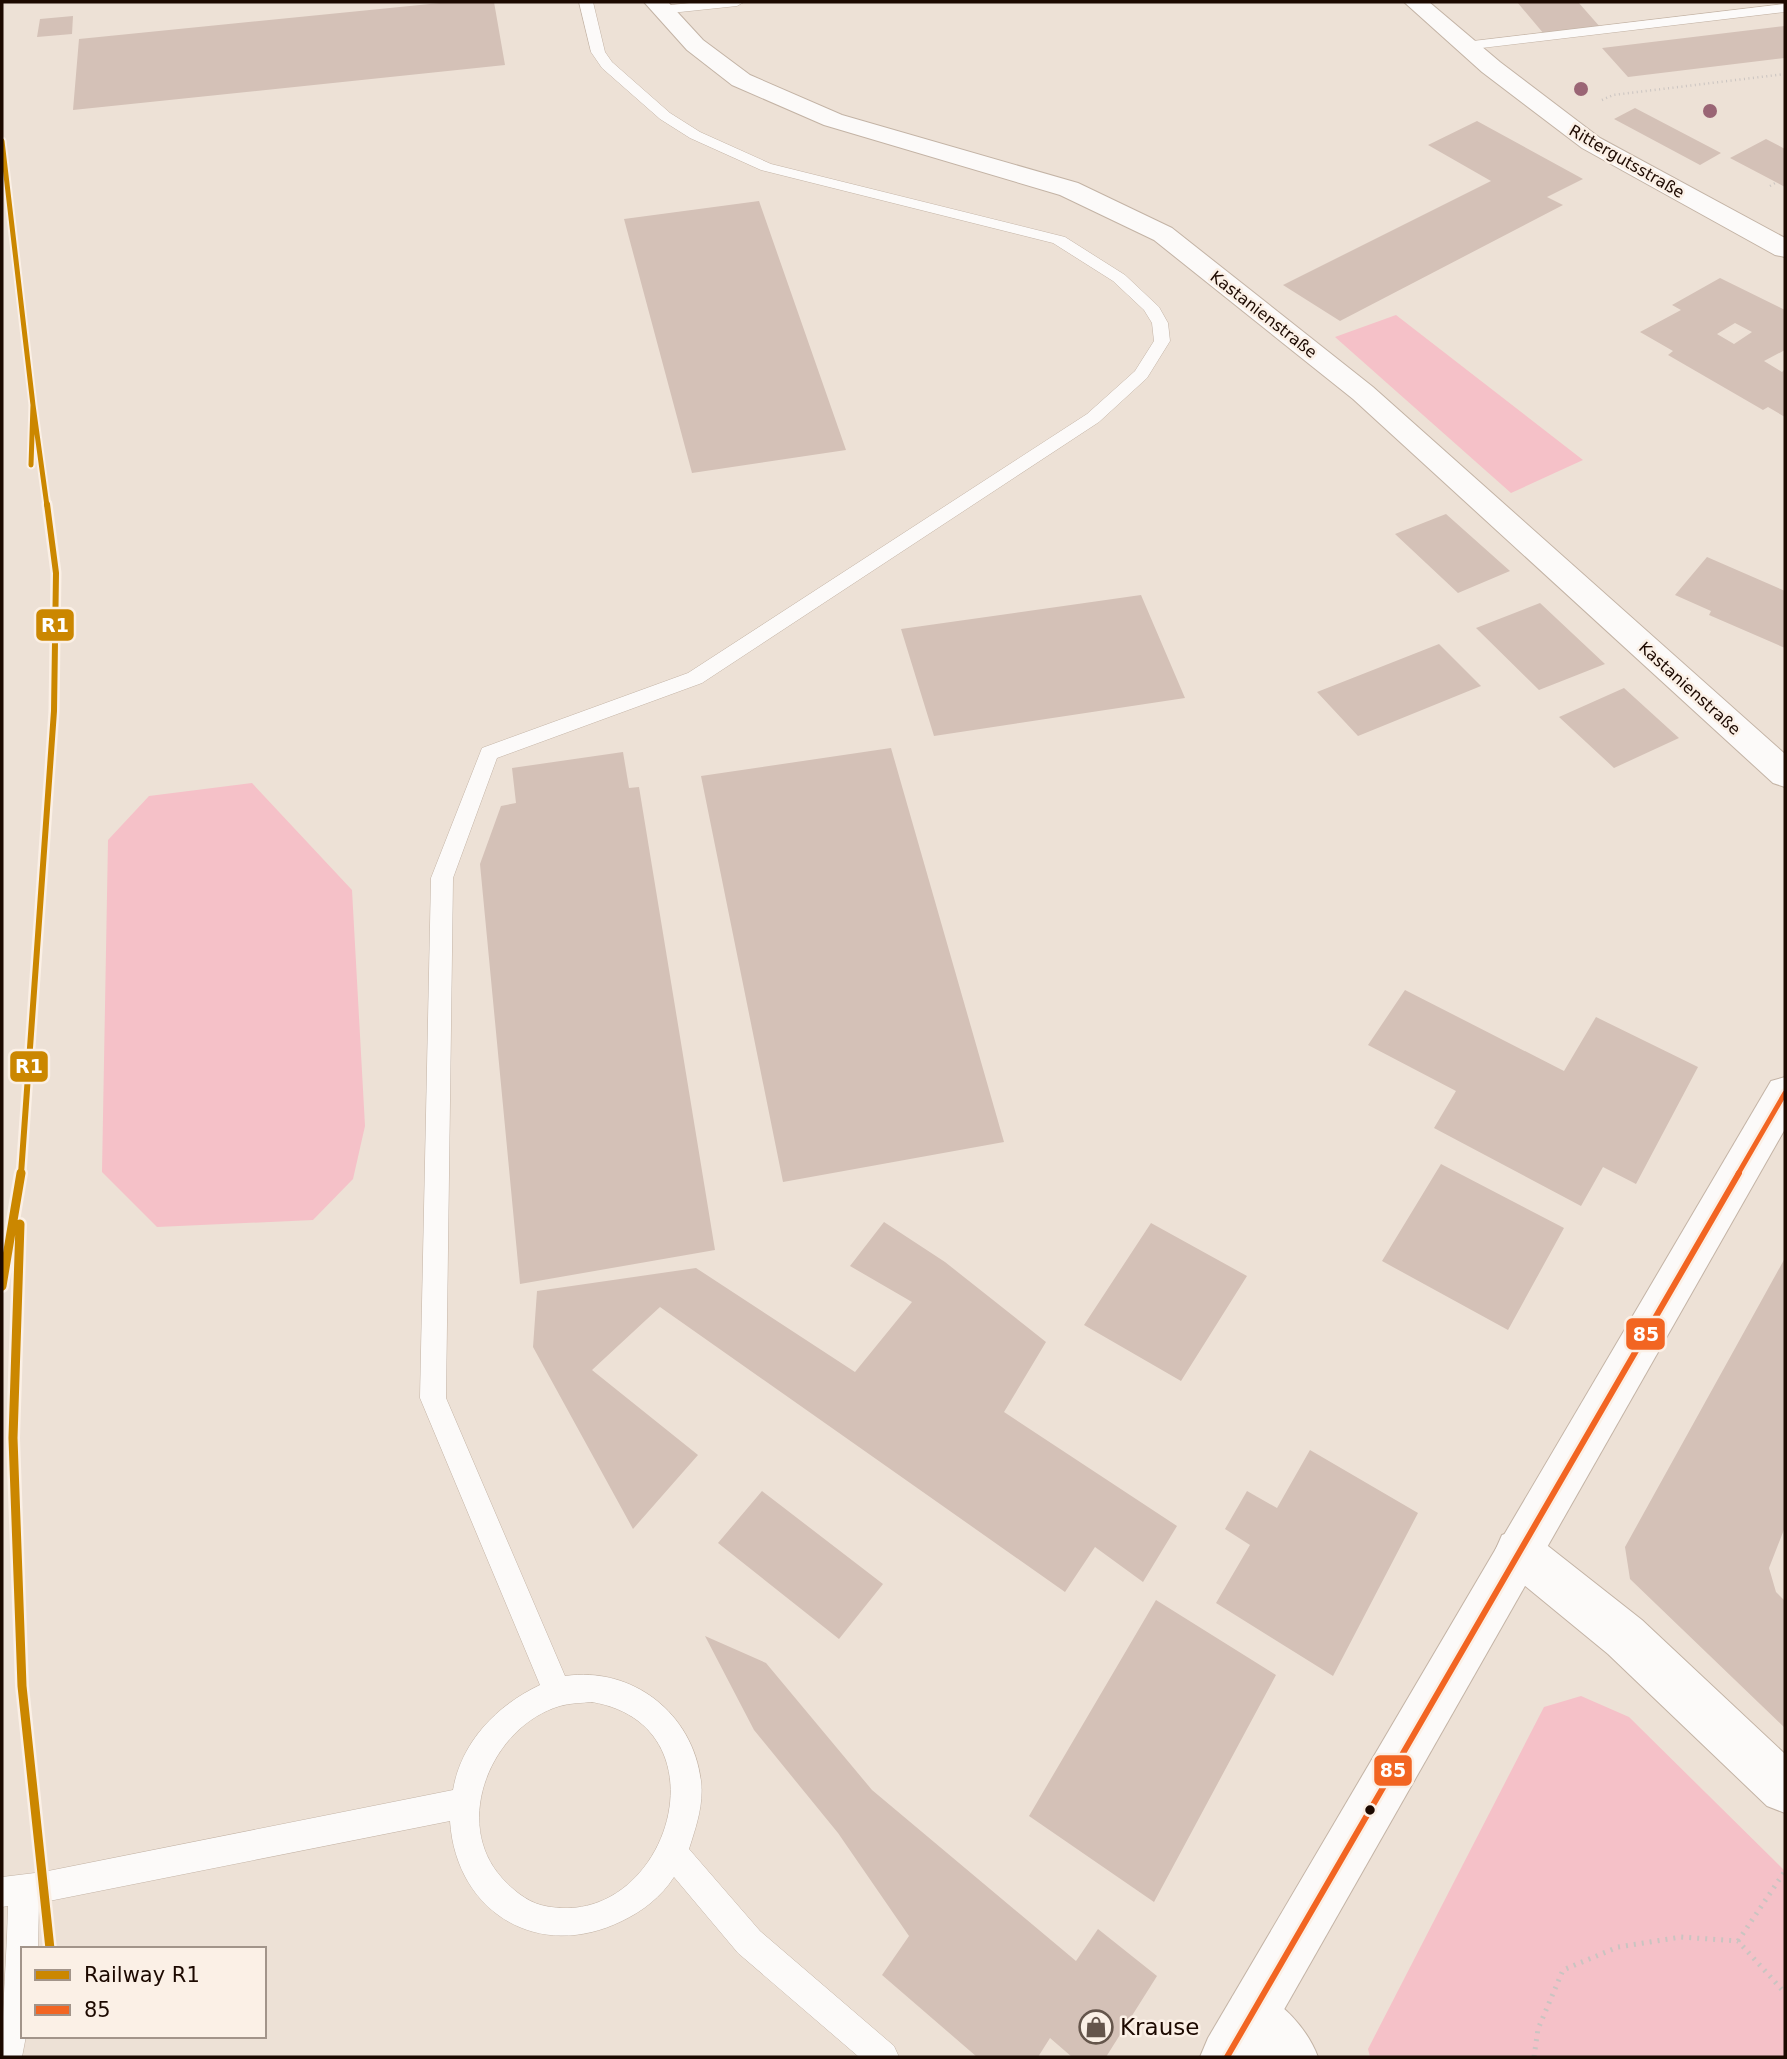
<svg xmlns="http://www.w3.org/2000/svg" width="1787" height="2059" font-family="'DejaVu Sans',sans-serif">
	<rect width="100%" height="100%" fill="#ede1d6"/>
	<path fill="#f5c1c8" d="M1396,315L1583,460L1511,493L1335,337Z
		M252,783L352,890L365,1126L353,1179L313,1220L157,1227L102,1172L108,840L149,796Z
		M1581,1696L1629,1717L1785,1871V2057H1370L1368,2049L1544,1707Z"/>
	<path fill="#d4c1b7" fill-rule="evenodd" d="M450,2H494L505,65L73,110L79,39Z
		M1517,2H1578L1601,28L1544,34Z
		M73,16L72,34L37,37L40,19Z
		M1785,26V58L1628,77L1602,48Z
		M1635,108L1721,153L1700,165L1614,119Z
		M1477,121L1583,179L1547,197L1563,205L1340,321L1283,285L1491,181L1428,145Z
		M1766,139L1785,149V187L1730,158Z
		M759,201L846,450L692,473L624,219Z
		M1720,278L1785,310V350L1764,361L1782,372L1785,369V417L1768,407L1763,410L1668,355L1673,351L1640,332L1681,310L1672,305ZM1735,323L1752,332L1734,344L1717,334Z
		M1446,514L1510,571L1458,593L1395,534Z
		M1707,557L1785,591V648L1709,615L1711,611L1675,595Z
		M1141,595L1185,698L934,736L901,629Z
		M1540,603L1605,664L1539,690L1476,628Z
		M1439,644L1481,686L1358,736L1317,692Z
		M1624,688L1679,738L1614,768L1559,717Z
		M891,748L1004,1142L783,1182L701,776Z
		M623,752L629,788L639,787L715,1250L520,1284L480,864L501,806L516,803L512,768Z
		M1405,990L1564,1071L1596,1017L1698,1067L1636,1184L1603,1167L1581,1206L1434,1128L1456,1091L1368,1045Z
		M1441,1164L1564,1228L1508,1330L1382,1261Z
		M884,1222L945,1262L1046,1342L1004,1412L1177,1526L1143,1582L1095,1547L1065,1592L660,1307L592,1370L698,1455L633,1529L533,1347L537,1291L696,1268L855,1372L912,1302L850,1266Z
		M1151,1223L1247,1276L1181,1381L1084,1325Z
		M1785,1258V1527L1769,1568L1776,1592L1785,1601V1728L1630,1579L1625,1547Z
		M1310,1450L1418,1513L1333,1676L1216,1603L1250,1545L1225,1529L1247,1491L1277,1508Z
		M762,1491L883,1584L839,1639L718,1543Z
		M1156,1600L1276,1675L1154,1902L1029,1816Z
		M705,1636L766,1663L872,1790L1076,1961L1098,1929L1157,1976L1106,2057H1072L1050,2038L1038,2057H977L882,1975L909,1936L838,1833L754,1730Z"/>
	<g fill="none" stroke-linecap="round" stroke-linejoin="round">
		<defs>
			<path id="service" d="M579,2H593L605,52L612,62L670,113L700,132L771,164L1065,237L1125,275L1159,307L1168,323L1170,341L1147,378L1099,422L702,683L497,758L453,878L446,1398L565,1676C632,1666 693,1713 701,1781C704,1804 696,1827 689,1849L760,1931L894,2046L899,2057H859L738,1953L674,1877C661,1897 643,1911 622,1921C539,1962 456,1913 450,1821L39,1903L38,1949H23V2036H26L22,2057H2C2,2007 7,1957 8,1906L2,1907V1877L43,1872L453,1790C461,1742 497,1705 540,1685L420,1398L431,878L482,748L688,673L1087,414L1135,371L1154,341L1152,323L1144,310L1113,281L1053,243L761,170L690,138L660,119L602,68L591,52ZM592,1702C733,1726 665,1936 541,1905C526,1901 512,1889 502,1878C451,1822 492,1726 560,1706C570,1703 582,1703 592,1702Z
				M700,2H744L737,6L661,14L654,10L661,6Z
				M1785,4V12L1465,50L1458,46L1465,42Z"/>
			<path id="minor" d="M644,2H668L703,40L750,75L842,115L1078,183L1172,228L1373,387L1785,754V787L1773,783L1353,399L1154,240L1060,195L824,125L732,85L687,50Z
				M1404,2H1429L1500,62L1600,138L1785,238V257L1775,255L1582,148L1482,72Z
				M1518,1529L1534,1535L1642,1620L1785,1754V1813L1767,1806L1608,1654L1502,1567L1495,1551L1502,1535Z
				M1252,1988C1281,2000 1307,2028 1318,2057H1255L1233,2034L1225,2015L1233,1996Z"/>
			<path id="primary" d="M1785,1077V1129L1257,2057H1200L1208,2038L1771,1081Z"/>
		</defs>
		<use href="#service" stroke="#c3b3a5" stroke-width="1"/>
		<use href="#minor" stroke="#c3b3a5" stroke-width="2"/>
		<use href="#primary" stroke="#c3b3a5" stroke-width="2"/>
		<path stroke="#cac4c1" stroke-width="2.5" stroke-dasharray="1 3.5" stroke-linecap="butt" d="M1602,100L1613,95L1785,74
			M1770,186L1777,182"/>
		<path stroke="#cac4c1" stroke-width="5" stroke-dasharray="2 6" stroke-linecap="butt" d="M1738,1941L1785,1871
			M1534,2057L1538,2029L1563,1970L1618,1947L1681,1937L1738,1941L1785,1993"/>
		<use href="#service" fill="#fcfaf9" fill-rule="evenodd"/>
		<use href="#minor" fill="#fcfaf9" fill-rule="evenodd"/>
		<use href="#primary" fill="#fcfaf9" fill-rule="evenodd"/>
		<defs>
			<path id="bus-1-far1" d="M1738,1174L1785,1093"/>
			<path id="bus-1" d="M1227,2057L1739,1173"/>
		</defs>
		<use href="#bus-1-far1" stroke="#fbf0e6" stroke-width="10"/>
		<use href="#bus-1" stroke="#fbf0e6" stroke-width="11"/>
		<use href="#bus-1-far1" stroke="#f26522" stroke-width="5"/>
		<use href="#bus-1" stroke="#f26522" stroke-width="6"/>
		<defs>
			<path id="rail-1-far2" d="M2,141L33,405L31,465
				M33,405L47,506"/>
			<path id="rail-1-far1" d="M21,1174L54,711L56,573L47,504"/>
			<path id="rail-1" d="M20,1224L13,1438L22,1686L50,1949
				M2,1286L21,1173"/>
		</defs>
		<use href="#rail-1-far2" stroke="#fbf0e6" stroke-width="9"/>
		<use href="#rail-1-far1" stroke="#fbf0e6" stroke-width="11"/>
		<use href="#rail-1" stroke="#fbf0e6" stroke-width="14"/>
		<use href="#rail-1-far2" stroke="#cb8700" stroke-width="5"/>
		<use href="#rail-1-far1" stroke="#cb8700" stroke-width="6"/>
		<use href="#rail-1" stroke="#cb8700" stroke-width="9"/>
	</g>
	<g fill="#9a6575">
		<circle cx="1581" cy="89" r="7"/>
		<circle cx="1710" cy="111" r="7"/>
	</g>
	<defs>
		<symbol id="shop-ring" viewBox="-11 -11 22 22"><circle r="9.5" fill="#fbf0e6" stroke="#65554b" stroke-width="1.5"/><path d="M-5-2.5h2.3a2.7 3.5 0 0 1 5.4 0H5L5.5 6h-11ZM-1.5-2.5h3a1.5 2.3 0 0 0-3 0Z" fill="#65554b"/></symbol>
	</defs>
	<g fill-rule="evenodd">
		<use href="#shop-ring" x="1077" y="2008" width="38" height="38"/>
	</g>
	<circle fill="#1c0900" stroke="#fbf0e6" stroke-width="2.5" cx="1370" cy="1810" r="6"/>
	<g text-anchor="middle" stroke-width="5" stroke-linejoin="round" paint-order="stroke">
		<g font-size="16" fill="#1c0900" stroke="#fbf0e6">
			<text transform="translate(1627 161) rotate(30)" y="6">Rittergutsstraße</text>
			<text transform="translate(1264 314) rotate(38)" y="6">Kastanienstraße</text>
			<text transform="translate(1690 688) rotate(42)" y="6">Kastanienstraße</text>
		</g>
		<g font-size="23" fill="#1c0900" stroke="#fbf0e6" text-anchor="start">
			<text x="1120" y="2035">Krause</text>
		</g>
	</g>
	<g stroke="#fbf0e6" stroke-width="2.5">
		<rect x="35" y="608" width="40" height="34" rx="7" fill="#cb8700"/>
		<rect x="9" y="1050" width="40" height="33" rx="7" fill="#cb8700"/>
		<rect x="1625" y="1317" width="41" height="34" rx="7" fill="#f26522"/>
		<rect x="1373" y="1754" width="40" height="33" rx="7" fill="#f26522"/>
	</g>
	<g font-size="19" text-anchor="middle" font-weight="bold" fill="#fff">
		<text x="55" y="632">R1</text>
		<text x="29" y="1073">R1</text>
		<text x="1646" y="1341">85</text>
		<text x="1393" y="1777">85</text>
	</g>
	<rect width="1787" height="2059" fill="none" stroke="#1c0900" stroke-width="7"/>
	<rect x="21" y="1947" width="245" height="91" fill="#fbf0e6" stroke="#a2948a" stroke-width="2"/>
	<rect x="35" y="1970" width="35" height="10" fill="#cb8700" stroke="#a2948a" stroke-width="2"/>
	<text x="84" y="1982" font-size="21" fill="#1c0900">Railway R1</text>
	<rect x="35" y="2005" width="35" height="10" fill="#f26522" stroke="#a2948a" stroke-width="2"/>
	<text x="84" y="2017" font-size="21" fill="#1c0900">85</text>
</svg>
